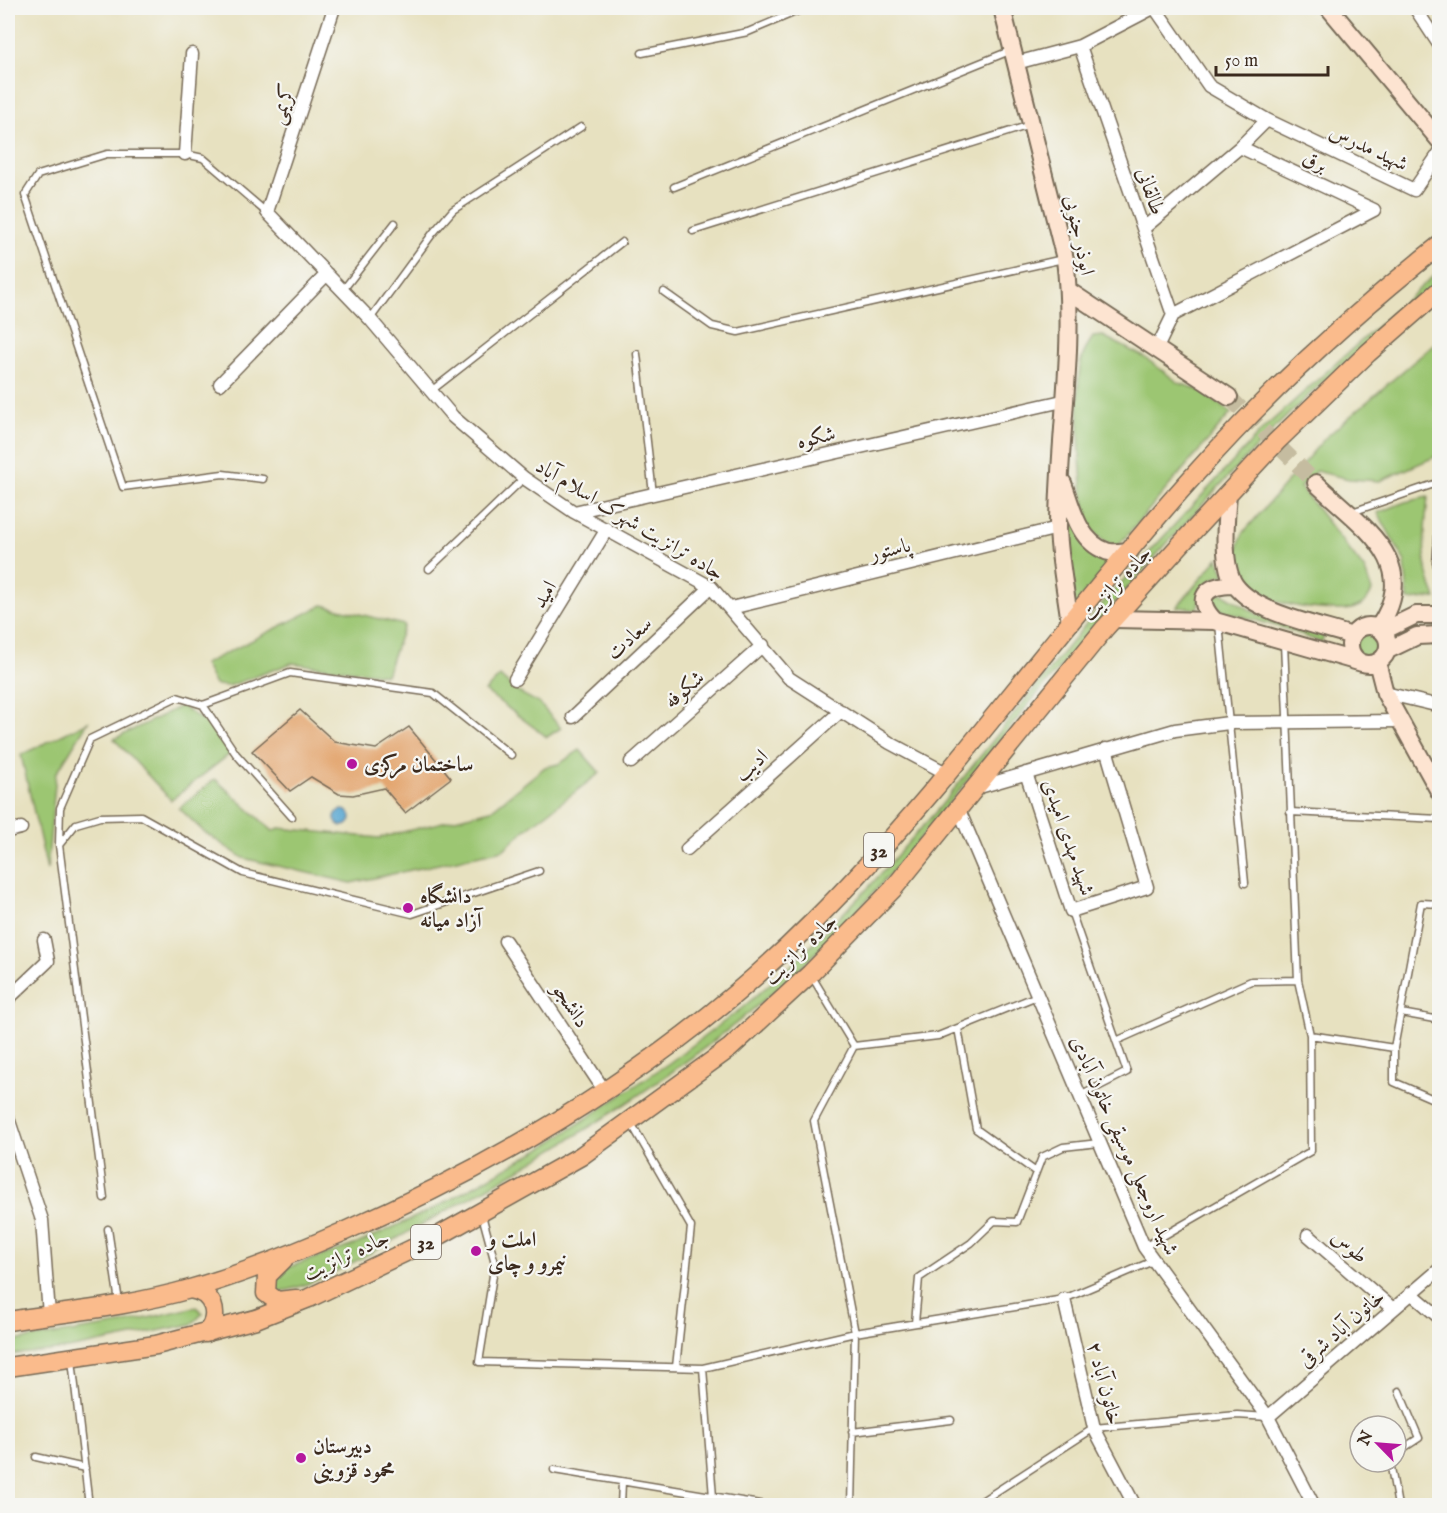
<svg xmlns="http://www.w3.org/2000/svg" width="1447" height="1513" font-family="'IM FELL English',Amiri,serif">
	<rect width="100%" height="100%" fill="#f6f6f2"/>
	<filter id="ink" filterUnits="userSpaceOnUse"><feTurbulence type="fractalNoise" baseFrequency=".0167" numOctaves="2"/><feDisplacementMap in="SourceGraphic" scale="12" xChannelSelector="R" yChannelSelector="G"/><feConvolveMatrix kernelMatrix="1 2 1 2 8 2 1 2 1" color-interpolation-filters="sRGB"/></filter>
	<filter id="wash" filterUnits="userSpaceOnUse"><feTurbulence type="fractalNoise" baseFrequency=".008" numOctaves="4" result="noise"/><feDisplacementMap in="SourceGraphic" scale="24" xChannelSelector="R" yChannelSelector="G"/><feGaussianBlur stdDeviation="1.35" result="paint"/><feColorMatrix in="noise" values="0 0 0 0 0 0 0 0 0 0 0 0 0 0 0 0 0 1.4 0 .05"/><feComposite in="paint" operator="in"/></filter>
	<g filter="url(#wash)">
		<rect width="100%" height="100%" fill="#e7e1c0"/>
		<path fill="#9cc672" stroke="#6c7848" stroke-width="1.5" d="M1439,271V282C1384,329 1326,376 1275,428C1204,500 1136,577 1070,655C990,748 919,848 833,936C713,1058 566,1146 417,1227C389,1243 303,1294 276,1291L272,1281L286,1268L357,1244L437,1207L545,1146L669,1063L742,1008L794,963L868,888L939,808L1105,600L1265,427Z
			M1103,336L1144,357L1179,383L1200,390L1231,413L1118,546C1103,543 1095,536 1088,521C1080,503 1077,398 1079,375C1080,360 1084,349 1093,337Z
			M1439,340V455L1380,481L1349,479L1316,471L1300,487L1365,570L1372,591C1369,597 1367,602 1361,605C1350,612 1333,610 1320,609C1276,606 1218,589 1243,533L1325,438Z
			M1428,497C1424,535 1420,562 1436,598L1408,600L1405,562L1378,513L1405,502Z
			M1067,516L1112,561L1073,608L1063,518Z
			M1218,558L1225,575C1204,578 1202,591 1197,609L1177,607Z
			M1222,593L1257,614L1324,635L1322,643L1287,629L1223,611L1213,604L1210,597Z
			M323,605L404,625L386,675L292,663L229,686L215,685L204,664Z
			M1353 644a16 16 0 1 1 32 0a16 16 0 1 1-32 0Z
			M500,676L516,691L539,703L561,728L547,737L485,691Z
			M181,706L214,728L231,753L171,800L114,739Z
			M88,722L56,774L47,870L21,755Z
			M580,750L600,773L525,830L503,850L351,883L243,858L204,832L179,808L215,779L273,831L279,828L379,838L491,810L545,767L559,764Z
			M196,1307L203,1313L192,1324L68,1349L8,1355V1342L121,1324Z"/>
		<path fill="#56a6d1" stroke="#486878" stroke-width="1.5" d="M335 818a8 8 0 1 1 16 0a8 8 0 1 1-16 0Z"/>
		<g id="blocks">
			<path fill="#e3a66f" d="M300,710L335,742L376,749L409,727L451,778L405,813L384,788L353,795L339,794L311,777L290,791L252,751Z"/>
		</g>
	</g>
	<g filter="url(#ink)">
		<use href="#blocks" fill-opacity="0" stroke="#776a57" stroke-width="1.5"/>
		<g fill="none" stroke-linecap="round" stroke-linejoin="round">
			<path stroke="#c5bca0" stroke-width="16" stroke-dasharray="16 8" stroke-linecap="butt" d="M1229,397L1316,483"/>
			<defs>
				<path id="lane" d="M642,53L748,32L805,8
					M674,187L1012,50
					M693,231L1030,125
					M343,290L395,223
					M664,292L712,326L738,332L1063,259
					M370,319L433,233L453,210L581,127
					M637,354L653,494
					M431,391L622,242
					M263,479L223,474L123,487L25,195L38,175L107,154H185L203,158L266,212
					M1440,511L1436,563L1440,574
					M1352,512L1440,482
					M429,569L524,478
					M1219,624L1245,883
					M1284,643L1298,980L1310,1035L1394,1048V1082L1440,1102
					M203,705L236,754L292,817
					M1290,812L1440,819
					M60,844L76,824L100,817L141,816L243,873L412,914L539,871
					M1071,911L1127,1072L1080,1096
					M811,975L854,1046
					M1401,1013L1440,1020
					M958,1028L976,1129L1036,1172
					M1116,1041L1251,981L1298,980
					M1394,1048L1421,903L1440,904
					M630,1121L691,1227L676,1367
					M104,1198L59,845L60,808L90,739L177,697L203,705L290,673L433,693L511,755
					M482,1215L495,1263L479,1362L703,1368
					M108,1229L119,1302
					M1144,1247L1311,1151L1310,1035
					M915,1323L919,1278L971,1243L994,1221L1017,1222L1042,1157L1063,1147L1099,1143
					M72,1360L89,1506
					M852,1432L951,1420
					M1396,1453L1419,1438L1399,1391
					M36,1457L85,1468
					M1390,1462L1398,1506
					M554,1470L772,1506
					M713,1497L703,1368L855,1333L1064,1299L1153,1261
					M621,1506L622,1482
					M851,1506L855,1333L814,1121L854,1046L938,1036L1037,996
					M974,1506L1094,1428L1237,1415L1268,1417"/>
				<path id="street" d="M334,8L267,212L370,319L453,417L524,478L574,512L711,587L789,678L890,743L948,774
					M1415,8L1440,46
					M1080,46L1173,315L1157,348
					M1016,63L1080,46L1153,8
					M1267,120L1414,190L1440,152
					M1240,147L1374,210
					M185,154L192,54
					M1144,228L1240,147L1267,120L1209,86L1155,8
					M1173,315L1374,210
					M220,384L327,274
					M574,512L1067,400
					M731,608L1058,528
					M515,679L607,529
					M1385,693L1440,706
					M573,717L711,587
					M631,762L763,645
					M1026,773L1071,911L1147,887L1106,749
					M976,788L1175,730L1229,723L1400,721
					M959,810L1144,1247L1268,1417L1314,1506
					M8,831L21,828
					M687,849L841,711
					M505,941L604,1090
					M8,999L48,961L44,940
					M8,1118L42,1220L49,1315
					M1308,1235L1393,1309
					M1411,1293L1440,1318
					M1064,1299L1094,1428L1135,1506
					M1268,1417L1440,1269
					M8,1505V1506"/>
				<path id="secondary" d="M1002,8L1065,259C1076,348 1058,438 1058,528C1059,559 1066,592 1070,623
					M1329,8L1440,141
					M1069,291L1229,397
					M1063,483C1072,507 1078,541 1106,551C1112,554 1122,551 1130,551
					M1316,483C1360,526 1424,561 1378,628
					M1228,494C1226,518 1221,565 1235,585C1256,614 1319,625 1352,636
					M1114,619L1215,621L1362,663
					M1215,621C1192,598 1207,584 1235,585
					M1350 645a19 19 0 1 1 38 0a19 19 0 1 1-38 0Z
					M1383,631L1416,615H1440
					M1388,650L1417,636L1440,635
					M1377,662L1385,693L1440,793"/>
				<path id="primary" d="M284,1259L267,1276L266,1293L277,1301L296,1299
					M190,1289C213,1292 222,1316 206,1333
					M8,1321C68,1312 131,1306 190,1289C243,1274 295,1253 345,1231C516,1156 681,1055 813,922C953,782 1065,618 1197,472C1271,389 1353,314 1440,245
					M8,1367L156,1345L256,1319L309,1298L433,1239L581,1156L730,1048L810,974L893,889L1105,628L1181,544L1276,442L1368,353L1440,290"/>
			</defs>
			<use href="#lane" stroke="#776a57" stroke-width="9"/>
			<use href="#street" stroke="#776a57" stroke-width="15"/>
			<use href="#secondary" stroke="#776a57" stroke-width="20"/>
			<use href="#primary" stroke="#776a57" stroke-width="21"/>
			<use href="#lane" stroke="#fff" stroke-width="6"/>
			<use href="#street" stroke="#fff" stroke-width="12"/>
			<use href="#secondary" stroke="#fde4d1" stroke-width="16"/>
			<use href="#primary" stroke="#fabb8c" stroke-width="18"/>
		</g>
	</g>
	<g fill="#b5179e" stroke="#f6f6f2" stroke-width="2">
		<circle cx="352" cy="764" r="6"/>
		<circle cx="408" cy="908" r="6"/>
		<circle cx="476" cy="1251" r="6"/>
		<circle cx="301" cy="1458" r="6"/>
	</g>
	<g text-anchor="middle" stroke-width="4.5" stroke-linejoin="round" paint-order="stroke">
		<g fill="#f6f6f2" stroke="#73675e" stroke-width="1.5">
			<rect x="864" y="833" width="30" height="34" rx="4.5"/>
			<rect x="411" y="1225" width="30" height="34" rx="4.5"/>
		</g>
		<g font-size="20" font-weight="bold" fill="#3b2a1e">
			<text x="879" y="857">32</text>
			<text x="426" y="1249">32</text>
		</g>
		<g font-size="21" fill="#3b2a1e" stroke="#f6f6f2">
			<text transform="translate(282 104) rotate(-72)" y="7">کریمی</text>
			<text transform="translate(1369 147) rotate(25)" y="7">شهید مدرس</text>
			<text transform="translate(1315 161) rotate(25)" y="7">برق</text>
			<text transform="translate(1151 191) rotate(71)" y="7">طالقانی</text>
			<text transform="translate(1080 235) rotate(78)" y="7">ابوذر جنوبی</text>
			<text transform="translate(816 437) rotate(-13)" y="7">شکوه</text>
			<text transform="translate(630 519) rotate(31)" y="7">جاده ترانزیت شهرک اسلام آباد</text>
			<text transform="translate(890 549) rotate(-14)" y="7">پاستور</text>
			<text transform="translate(1116 583) rotate(-48)" y="7">جاده ترانزیت</text>
			<text transform="translate(544 594) rotate(-59)" y="7">امید</text>
			<text transform="translate(629 638) rotate(-43)" y="7">سعادت</text>
			<text transform="translate(684 689) rotate(-41)" y="7">شکوفه</text>
			<text transform="translate(751 765) rotate(-42)" y="7">ادیب</text>
			<text transform="translate(1069 837) rotate(71)" y="7">شهید مهدی امیدی</text>
			<text transform="translate(800 949) rotate(-44)" y="7">جاده ترانزیت</text>
			<text transform="translate(571 1005) rotate(56)" y="7">دانشجو</text>
			<text transform="translate(1125 1145) rotate(66)" y="7">شهید اروجعلی موسیقی خاتون آبادی</text>
			<text transform="translate(1350 1246) rotate(41)" y="7">طوس</text>
			<text transform="translate(346 1255) rotate(-25)" y="7">جاده ترانزیت</text>
			<text transform="translate(1341 1328) rotate(-41)" y="7">خاتون آباد شرقی</text>
			<text transform="translate(1105 1383) rotate(75)" y="7">خاتون آباد ۲</text>
		</g>
		<g font-size="21" font-weight="bold" fill="#3b2a1e" stroke="#f6f6f2" text-anchor="start">
			<text x="364" y="771">ساختمان مرکزی</text>
			<text x="420" y="903">دانشگاه<tspan x="420" dy="24">آزاد میانه</tspan></text>
			<text x="488" y="1246">املت و<tspan x="488" dy="24">نیمرو و چای</tspan></text>
			<text x="313" y="1453">دبیرستان<tspan x="313" dy="24">محمود قزوینی</tspan></text>
		</g>
	</g>
	<rect width="1447" height="1513" fill="none" stroke="#f6f6f2" stroke-width="30"/>
	<g transform="translate(1378 1444) rotate(295)"><circle r="28" fill="#f6f6f2" stroke="#aba49d" stroke-width="1.5"/>
	<path d="M0-4.5L10 22L0 15L-10 22Z" fill="#b5179e"/>
	<text y="-9" font-size="16" font-weight="bold" text-anchor="middle" fill="#3b2a1e">N</text>
	</g>
	<path d="M1216 66v9h112v-9" fill="none" stroke="#3b2a1e" stroke-width="3"/>
	<text x="1225" y="66" font-size="18" fill="#3b2a1e" stroke="#f6f6f2" stroke-width="4.5" paint-order="stroke">50 m</text>
</svg>
